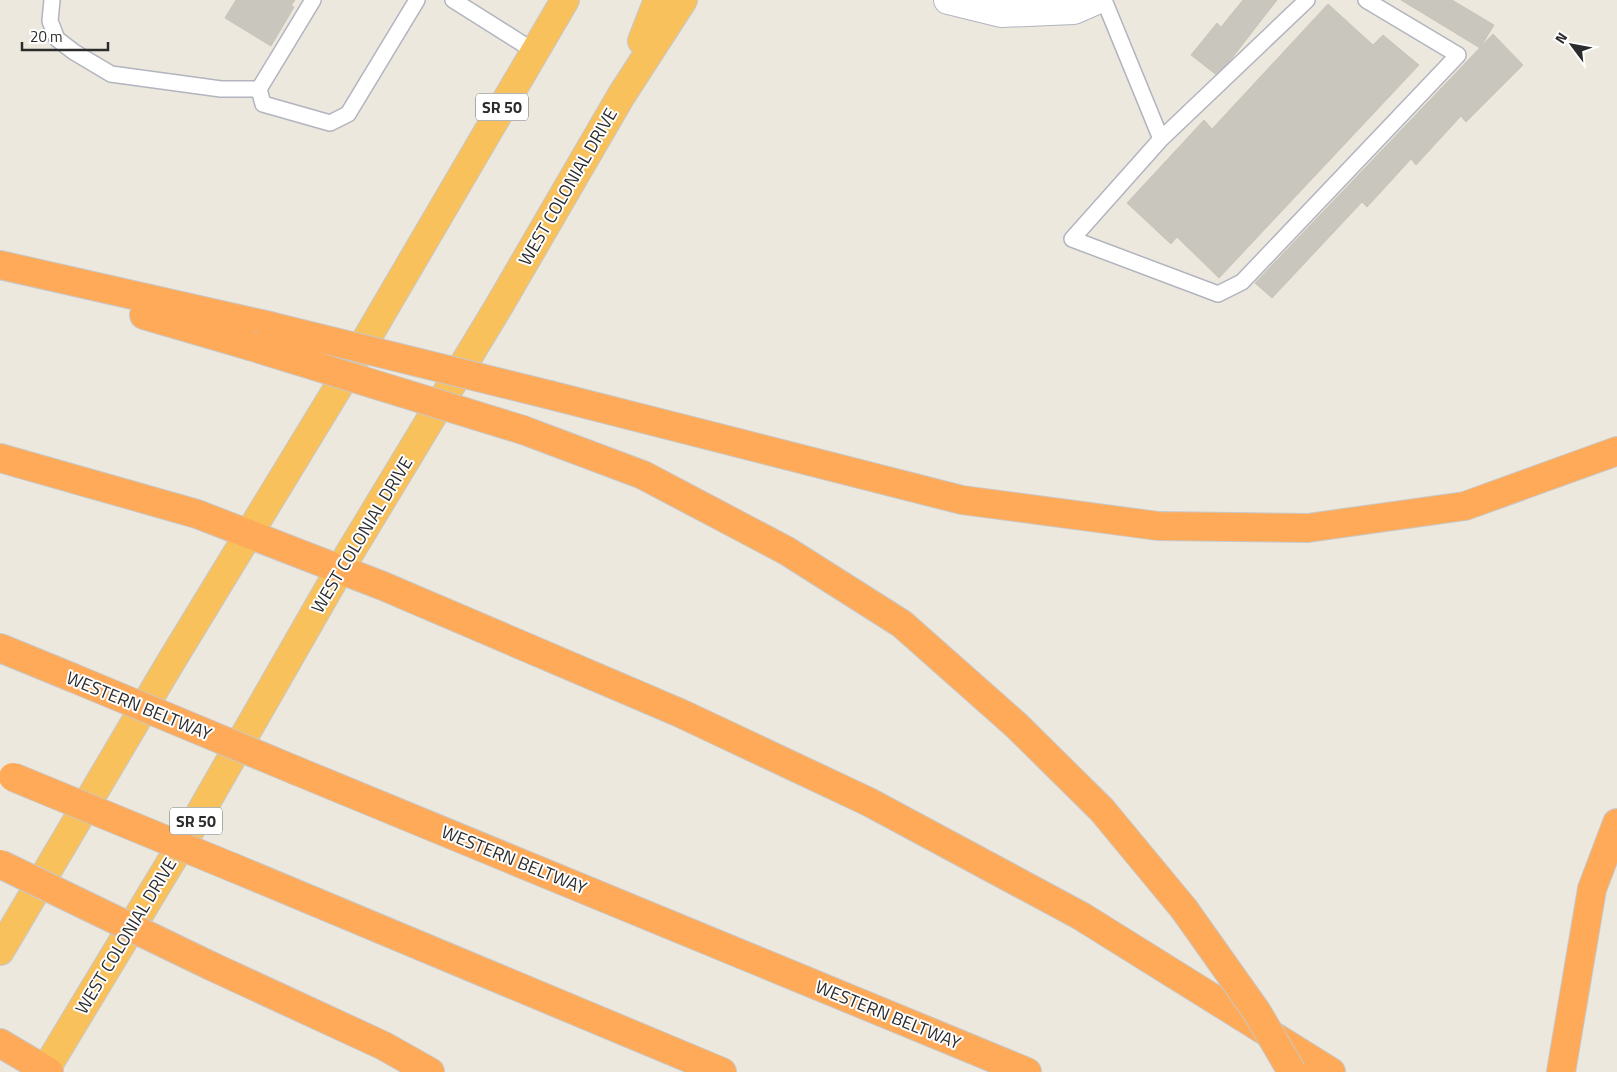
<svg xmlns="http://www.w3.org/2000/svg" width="1617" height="1072" font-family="'Titillium Web',sans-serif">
	<rect width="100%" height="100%" fill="#ede8de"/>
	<path fill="#c9c6bd" stroke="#c9c4b8" d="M236,0H295L291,6L294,7L271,46L225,18Z
		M1243,0H1277L1218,76L1191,55L1217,23L1221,27Z
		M1401,0H1452L1494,25L1480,48Z
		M1328,4L1373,45L1383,35L1419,65L1219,278L1177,237L1171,244L1127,203L1204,120L1212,129Z
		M1493,34L1523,65L1466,122L1461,116L1416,165L1411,159L1367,207L1362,202L1272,298L1255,283Z"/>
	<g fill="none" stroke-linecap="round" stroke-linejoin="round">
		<defs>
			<path id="service" d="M52,0L50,21L57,39L74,52L111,74L221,89H259
				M313,0L259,89L263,104L330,123L348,114L417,0
				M453,0L534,51
				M1104,0L1161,139
				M1307,0L1161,139L1072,239L1218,294L1242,282L1458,55L1366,0"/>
			<path id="minor" d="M948,0L1001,13L1074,10L1097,0"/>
			<path id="trunk" d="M642,41L658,0
				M0,951L169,665L339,386L565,0
				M44,1072L195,822L340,569L499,306L621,96L683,0"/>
			<path id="motorway" d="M0,265L270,326
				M144,315L250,346
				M550,395L962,500L1158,526L1308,528L1465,506L1617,451
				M523,430L643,475L787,551L902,624L1016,725L1102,810L1184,909
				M0,458L197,514L383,586L680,713L869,802L1081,916L1331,1072
				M0,648L71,677
				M297,771L1027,1072
				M234,868L722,1072
				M211,966L384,1046L430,1072
				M0,1043L49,1072
				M1561,1072L1592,889L1617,823"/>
		</defs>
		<use href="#service" stroke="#b2b4bf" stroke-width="18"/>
		<use href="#minor" stroke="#b2b4bf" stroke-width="30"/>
		<use href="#trunk" stroke="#c8c8c8" stroke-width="30"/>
		<use href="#motorway" stroke="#c8c8c8" stroke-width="30"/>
		<use href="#service" stroke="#fff" stroke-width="15"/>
		<use href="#minor" stroke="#fff" stroke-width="28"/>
		<use href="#trunk" stroke="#f8c15c" stroke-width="28"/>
		<use href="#motorway" stroke="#feaa58" stroke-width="28"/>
		<defs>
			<path id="motorway-bridge" d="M270,326L550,395
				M250,346L523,430
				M71,677L297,771
				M13,777L234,868
				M0,864L211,966
				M1184,909L1257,1012L1292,1072"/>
		</defs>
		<use href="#motorway-bridge" stroke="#c8c8c8" stroke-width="30" stroke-linecap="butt"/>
		<use href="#motorway-bridge" stroke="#feaa58" stroke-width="28"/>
	</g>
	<g text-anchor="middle" stroke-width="4" stroke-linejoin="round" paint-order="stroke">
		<g fill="#fff" stroke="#6b6b6b" stroke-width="1">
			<rect x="476" y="93.5" width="52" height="27" rx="4"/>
			<rect x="170" y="807.5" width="52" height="27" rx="4"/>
		</g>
		<g font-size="16" font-weight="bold" fill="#2c2c2c">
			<text x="502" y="113">SR 50</text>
			<text x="196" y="827">SR 50</text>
		</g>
		<g font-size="18" fill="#2c2c2c" stroke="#fff">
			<text transform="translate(568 187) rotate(-60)" y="6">WEST COLONIAL DRIVE</text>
			<text transform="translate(362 535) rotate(-59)" y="6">WEST COLONIAL DRIVE</text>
			<text transform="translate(139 706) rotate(22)" y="6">WESTERN BELTWAY</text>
			<text transform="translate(514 860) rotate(22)" y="6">WESTERN BELTWAY</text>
			<text transform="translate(126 936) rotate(-59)" y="6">WEST COLONIAL DRIVE</text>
			<text transform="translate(888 1015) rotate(22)" y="6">WESTERN BELTWAY</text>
		</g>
	</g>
	<g transform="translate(1572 45) rotate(302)" stroke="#ffffff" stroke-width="4" paint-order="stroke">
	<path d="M0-4L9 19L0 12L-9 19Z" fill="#2c2c2c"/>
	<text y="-8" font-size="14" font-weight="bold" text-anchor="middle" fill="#2c2c2c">N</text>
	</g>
	<path d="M22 42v8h86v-8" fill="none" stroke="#2c2c2c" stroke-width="2.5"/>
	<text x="30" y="42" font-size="15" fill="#2c2c2c" stroke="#ffffff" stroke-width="4" paint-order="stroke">20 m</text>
</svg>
